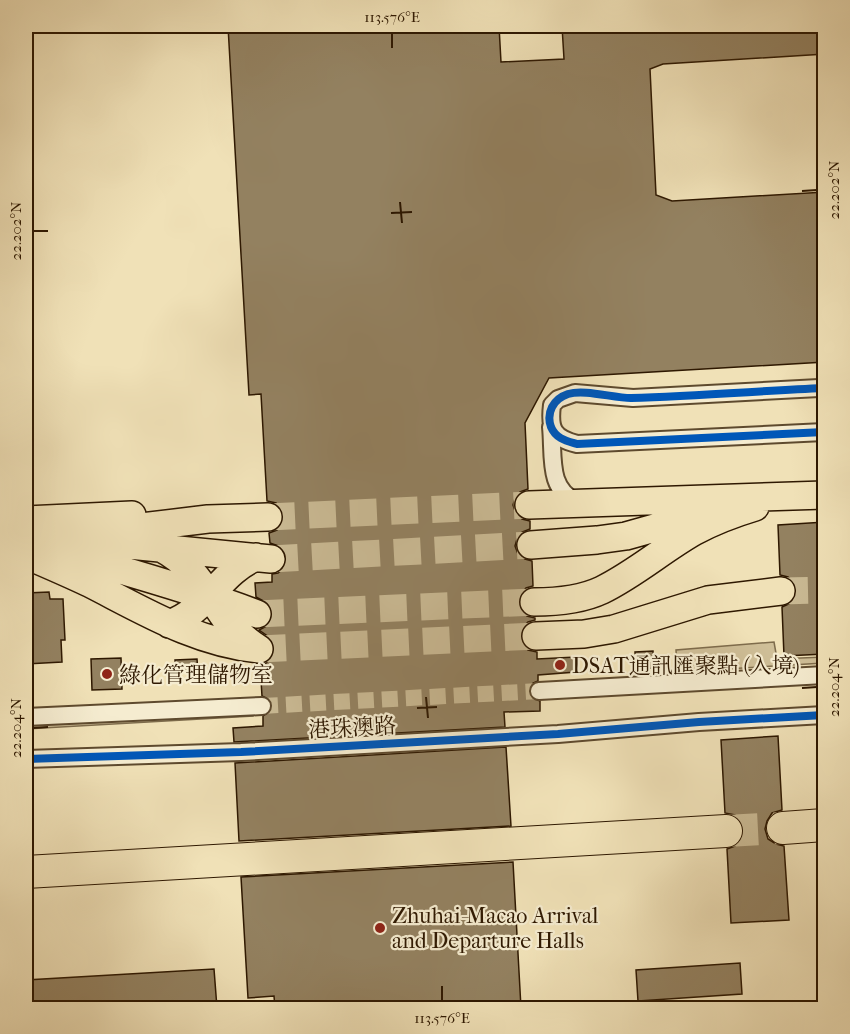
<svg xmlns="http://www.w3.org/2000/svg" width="850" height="1034" font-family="'IM FELL French Canon','Noto Serif SC',serif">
	<rect width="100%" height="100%" fill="#f0e1b7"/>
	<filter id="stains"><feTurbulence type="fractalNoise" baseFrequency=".00333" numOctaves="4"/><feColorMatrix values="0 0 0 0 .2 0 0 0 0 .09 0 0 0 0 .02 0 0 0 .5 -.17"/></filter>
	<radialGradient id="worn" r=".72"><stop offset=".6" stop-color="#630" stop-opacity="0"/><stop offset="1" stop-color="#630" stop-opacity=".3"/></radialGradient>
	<path fill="#cfbf98" stroke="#7e6c4c" stroke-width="1.5" d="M774,642L777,659L824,657V663L677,672L676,650Z
		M252,707L253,716L26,729V720Z"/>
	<path fill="#938160" stroke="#2e1801" stroke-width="1.5" d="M228,26H499L501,62L564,59L562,26H825V54L663,64L650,69L656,195L672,201L825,192V362L549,378L525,423L528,489L520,492L515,498L513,505L516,514L522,519L530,521V529L522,532L517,539L515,546L518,554L525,559L532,561L533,586L526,588L521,594L518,603L521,610L527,616L535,618V620L528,622L522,628L520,637L522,644L528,650L537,652V659L576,657V672L538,675V681L533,683L529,691L531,697L540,701V711L504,712L505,727L234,742L233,728L263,726V716L272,710L270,700L262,696L260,664L266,663L272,657L275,651L274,644L269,637L259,630L267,626L272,619L273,612L269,604L256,597L255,583L272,582V574L278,573L283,569L287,560L286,553L281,547L270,543L269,533L277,530L282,525L284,516L281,508L276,503L267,501L261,394L249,395Z
		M825,522V654L784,656L782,607L791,603L795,598L797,590L793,581L788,577L780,575L778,525Z
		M49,592L50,599H63L65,640H61L62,662L26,664V593Z
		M653,651L654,668L636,669L635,652Z
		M121,658L122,689L92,690L91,659Z
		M197,659L198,672H176L175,660Z
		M778,736L782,810L772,813L767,821L765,829L768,839L776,844L784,846L789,920L731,923L727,849L735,846L742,840L744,829L741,821L735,815L725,813L721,740Z
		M506,747L511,826L239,841L235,763Z
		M513,862L521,1008H275L274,996L248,998L241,877Z
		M740,963L742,994L638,1001L636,970Z
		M214,969L217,1008H26V980Z"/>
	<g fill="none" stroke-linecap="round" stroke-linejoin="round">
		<path stroke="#c9b993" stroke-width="16" stroke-dasharray="16 8" stroke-linecap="butt" d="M262,706L539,691"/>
		<path stroke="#c9b993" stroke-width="27" stroke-dasharray="27 14" stroke-linecap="butt" d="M268,517L529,505
			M271,559L531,545
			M781,591L824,590
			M257,614L534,602
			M259,649L536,636"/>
		<path stroke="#c9b993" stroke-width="32" stroke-dasharray="32 16" stroke-linecap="butt" d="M726,831L783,828"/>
		<defs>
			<path id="street" d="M819,388L633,398L575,393L558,399L552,405C549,429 553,438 577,444L824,432
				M551,427C554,456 547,489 577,502
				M539,691L824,675
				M26,717L262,706
				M26,759L241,752L558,734L699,722L824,715"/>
			<path id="primary" d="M529,505L824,495
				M26,520L132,515
				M108,531L208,519L268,517
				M26,535L271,559
				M531,545L597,540L626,536L708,513
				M50,548C119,571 190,588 257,614
				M161,548C194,565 206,592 227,621C236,632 247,641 259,649
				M26,555C47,564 68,573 89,583C144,611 196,643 259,649
				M534,602C557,602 581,600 602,590C635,574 663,549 695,531C714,521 735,513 755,507
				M169,624C207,611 220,572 256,557
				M536,636L584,634L614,629L708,600L781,591"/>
			<path id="highway" d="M783,828L824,825
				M26,872L726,831"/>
		</defs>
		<use href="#street" stroke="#5e4a2e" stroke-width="20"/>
		<use href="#primary" stroke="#2e1801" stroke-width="30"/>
		<use href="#highway" stroke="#2e1801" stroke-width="34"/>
		<use href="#street" stroke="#f5ecd0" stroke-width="16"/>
		<use href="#primary" stroke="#f0e1b7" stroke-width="27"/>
		<use href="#highway" stroke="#f0e1b7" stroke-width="32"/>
		<defs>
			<path id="cycleway" d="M824,388C760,391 696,396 631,398C613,398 585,389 568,394C553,399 546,413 551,427C556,439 567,441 577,444L824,432
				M26,759L241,752L558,734L699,722L824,715"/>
		</defs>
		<use href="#cycleway" stroke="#f5ecd0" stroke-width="11"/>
		<use href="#cycleway" stroke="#0057b8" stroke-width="8"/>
	</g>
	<path fill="none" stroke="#2e1801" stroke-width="2" d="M392,33V48M802,191L817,190M400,202L402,223M391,213L412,212M33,231H48M802,688L817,687M426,697L428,718M417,708L437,707M33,728L48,727M442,986V1001"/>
	<g fill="#8f2418" stroke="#f5ecd0" stroke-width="2">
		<circle cx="560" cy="665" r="6"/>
		<circle cx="107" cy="674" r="6"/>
		<circle cx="380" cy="928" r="6"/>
	</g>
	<g text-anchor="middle" stroke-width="4.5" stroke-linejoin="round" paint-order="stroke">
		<g font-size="22" fill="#2e1801" stroke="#f5ecd0" text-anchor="start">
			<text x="572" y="673">DSAT通訊匯聚點 (入境)</text>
			<text x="119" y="682">綠化管理儲物室</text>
			<text x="392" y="923">Zhuhai-Macao Arrival<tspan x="392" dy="25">and Departure Halls</tspan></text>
		</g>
		<g font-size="22" fill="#2e1801" stroke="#f5ecd0">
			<text transform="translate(352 727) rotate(-3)" y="8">港珠澳路</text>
		</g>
	</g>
	<rect width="850" height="1034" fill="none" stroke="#f0e1b7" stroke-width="66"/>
	<rect x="33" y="33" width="784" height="968" fill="none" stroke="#2e1801" stroke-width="2"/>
	<g font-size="15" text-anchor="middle" fill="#2e1801">
		<text x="392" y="22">113.576°E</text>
		<text transform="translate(834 190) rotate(-90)" y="5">22.202°N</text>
		<text transform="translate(16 231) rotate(-90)" y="5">22.202°N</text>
		<text transform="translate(834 687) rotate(-90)" y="5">22.204°N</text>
		<text transform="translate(16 728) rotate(-90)" y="5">22.204°N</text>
		<text x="442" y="1023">113.576°E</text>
	</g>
	<rect width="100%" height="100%" filter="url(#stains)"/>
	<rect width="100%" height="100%" fill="url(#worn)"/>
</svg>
